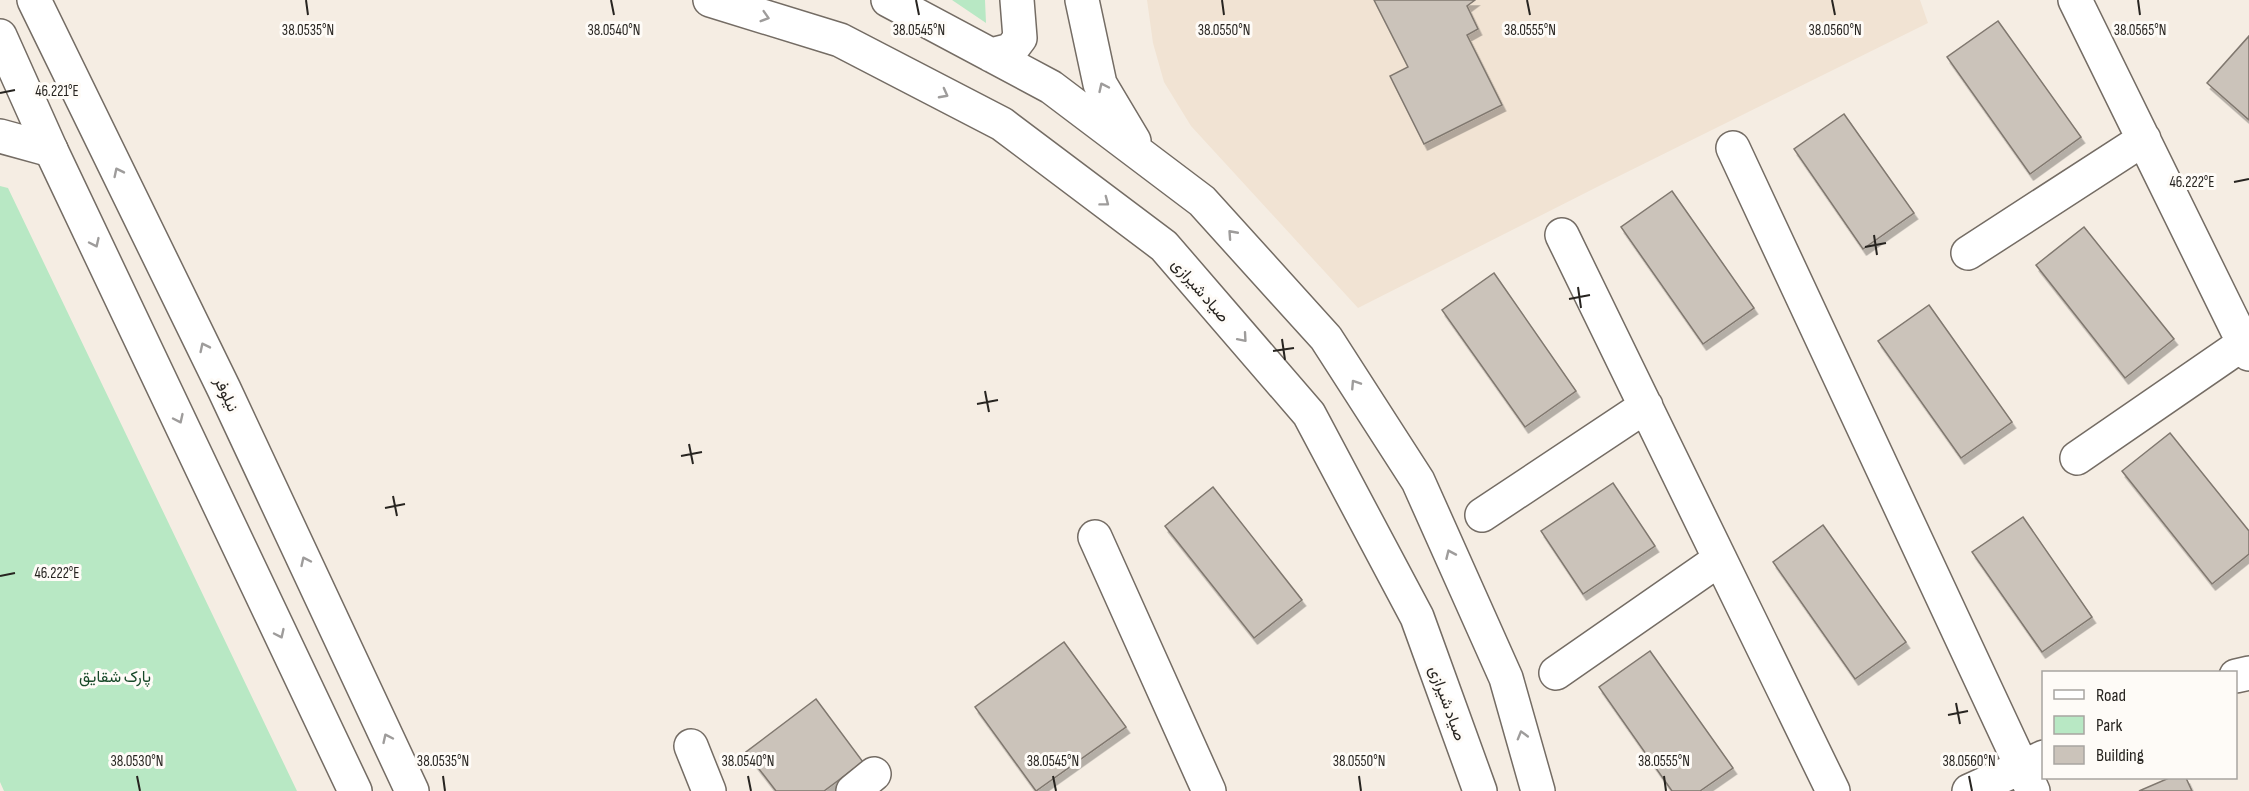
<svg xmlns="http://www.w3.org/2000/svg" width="2249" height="791" font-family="'Sofia Sans Condensed',Vazirmatn,sans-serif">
	<defs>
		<filter id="shadow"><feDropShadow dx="3.5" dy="6" stdDeviation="0" flood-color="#0004"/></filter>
	</defs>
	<rect width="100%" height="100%" fill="#f5ede3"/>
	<path fill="#f1e3d3" d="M1147,0H1920L1928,23L1601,185L1358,308L1191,126L1164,82L1153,43Z"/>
	<path fill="#b8e8c4" d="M952,0H985L986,23Z
		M0,186L8,188L297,791H4L0,782Z"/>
	<path fill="#cbc3ba" stroke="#80786f" stroke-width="1.5" filter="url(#shadow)" d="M1374,0H1475L1467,6L1478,29L1467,35L1502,105L1424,144L1390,76L1408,67Z
		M1998,21L2081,137L2030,174L1947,57Z
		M2249,36V120L2207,83Z
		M1844,114L1914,213L1863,249L1794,149Z
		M1672,191L1754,308L1703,344L1621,227Z
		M2084,227L2174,339L2125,378L2036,265Z
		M1494,273L1576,391L1525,427L1442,310Z
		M1929,305L2012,422L1961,458L1878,341Z
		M2170,433L2249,531V554L2212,584L2122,471Z
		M1613,483L1655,546L1583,594L1541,531Z
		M1213,487L1302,600L1254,638L1165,526Z
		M2023,517L2092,617L2042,652L1972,552Z
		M1823,525L1906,642L1855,679L1773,562Z
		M1064,642L1126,727L1036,791L975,707Z
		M1650,651L1733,768L1700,791H1672L1599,687Z
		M816,699L863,762L824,791H776L746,752Z
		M2169,778H2186L2192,791H2139Z"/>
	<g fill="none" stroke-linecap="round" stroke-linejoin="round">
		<defs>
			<path id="minor" d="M710,0L840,40L1002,124L1164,246L1309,414L1417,617L1480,791
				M888,0L1051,87L1202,201L1326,338L1418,481L1506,678L1538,791
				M1082,0L1100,84L1134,141
				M2075,0L2249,354
				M991,55L1011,50L1020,38L1017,0
				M0,136L51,150
				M1733,148L2033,791
				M1562,235L1833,791
				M1968,253L2144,139
				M2077,458L2244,343
				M1482,515L1646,406
				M1095,537L1209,791
				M1556,673L1720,559
				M2236,676L2249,673
				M691,746L709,791
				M853,791L874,774
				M1969,791L2044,757"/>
			<path id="major" d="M34,0L224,389L412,791
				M0,36L51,150L355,791"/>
		</defs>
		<use href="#minor" stroke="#746c64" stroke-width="36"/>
		<use href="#major" stroke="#746c64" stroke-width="36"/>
		<use href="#minor" stroke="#fff" stroke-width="33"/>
		<use href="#major" stroke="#fff" stroke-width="33"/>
	</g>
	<defs><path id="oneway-chevron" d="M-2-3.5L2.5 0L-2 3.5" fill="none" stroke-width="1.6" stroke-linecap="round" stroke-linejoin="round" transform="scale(1.5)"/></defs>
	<g stroke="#9e9c9b">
		<use href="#oneway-chevron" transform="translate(765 17) rotate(17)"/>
		<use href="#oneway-chevron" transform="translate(1103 87) rotate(-115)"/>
		<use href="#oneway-chevron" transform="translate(944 94) rotate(28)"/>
		<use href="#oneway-chevron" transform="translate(118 172) rotate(-116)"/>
		<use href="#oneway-chevron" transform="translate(1105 202) rotate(37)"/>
		<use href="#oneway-chevron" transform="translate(1232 234) rotate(-132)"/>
		<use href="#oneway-chevron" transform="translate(95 243) rotate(65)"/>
		<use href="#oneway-chevron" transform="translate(1243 338) rotate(49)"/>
		<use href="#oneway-chevron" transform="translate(204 347) rotate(-116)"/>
		<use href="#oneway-chevron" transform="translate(1355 384) rotate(-123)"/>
		<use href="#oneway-chevron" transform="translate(179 419) rotate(65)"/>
		<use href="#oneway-chevron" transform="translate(1450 554) rotate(-114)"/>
		<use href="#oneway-chevron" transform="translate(305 561) rotate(-115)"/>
		<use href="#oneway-chevron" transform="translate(280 634) rotate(65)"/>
		<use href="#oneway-chevron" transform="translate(1522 735) rotate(-106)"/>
		<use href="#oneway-chevron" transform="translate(387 738) rotate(-115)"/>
	</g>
	<path fill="none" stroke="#272420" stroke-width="2" d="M306,0L308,15M611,0L614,15M916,0L919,15M1222,0L1224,15M1527,0L1530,15M1832,0L1835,15M2138,0L2140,15M0,93L15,90M2234,182L2249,179M1874,235L1877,255M1865,247L1886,243M1578,287L1581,308M1569,299L1590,295M1282,339L1285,360M1273,351L1294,348M985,391L989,412M977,404L998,400M689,444L693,464M681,456L702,452M393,496L397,516M385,508L405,504M0,576L15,573M1956,703L1960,724M1948,715L1968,711M137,776L140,791M443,776L445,791M748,776L751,791M1053,776L1056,791M1359,776L1361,791M1664,776L1666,791M1969,776L1972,791"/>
	<g text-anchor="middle" stroke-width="6" stroke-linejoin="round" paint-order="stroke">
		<g font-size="16" fill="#272420" stroke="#fefbf7">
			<text transform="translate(1201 290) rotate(49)" y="6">صیاد شیرازی</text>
			<text transform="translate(227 394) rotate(65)" y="6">نیلوفر</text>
			<text transform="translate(1448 703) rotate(70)" y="6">صیاد شیرازی</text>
		</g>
		<g font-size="16" fill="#184929" stroke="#fefbf7">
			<text x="115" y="682">پارک شقایق</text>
		</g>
	</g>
	<g font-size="15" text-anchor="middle" fill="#272420" stroke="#fefbf7" stroke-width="6" stroke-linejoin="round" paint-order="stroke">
		<text x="308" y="35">38.0535°N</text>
		<text x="614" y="35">38.0540°N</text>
		<text x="919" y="35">38.0545°N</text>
		<text x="1530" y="35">38.0555°N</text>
		<text x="1835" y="35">38.0560°N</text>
		<text x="2140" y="35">38.0565°N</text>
		<text x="1224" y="35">38.0550°N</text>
		<text x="57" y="96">46.221°E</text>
		<text x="2192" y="187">46.222°E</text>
		<text x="57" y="578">46.222°E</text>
		<text x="137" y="766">38.0530°N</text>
		<text x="443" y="766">38.0535°N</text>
		<text x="748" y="766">38.0540°N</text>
		<text x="1053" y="766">38.0545°N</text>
		<text x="1359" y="766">38.0550°N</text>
		<text x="1664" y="766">38.0555°N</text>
		<text x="1969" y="766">38.0560°N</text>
	</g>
	<rect x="2042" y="671" width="195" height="108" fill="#fefbf7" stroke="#a8a5a1" stroke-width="1.5"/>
	<rect x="2054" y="690" width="30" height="9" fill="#ffffff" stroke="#a8a5a1" stroke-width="1.5"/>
	<text x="2096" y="701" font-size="18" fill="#272420">Road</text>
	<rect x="2054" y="716" width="30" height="18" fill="#b8e8c4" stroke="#a8a5a1" stroke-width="1.5"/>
	<text x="2096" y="731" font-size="18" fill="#272420">Park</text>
	<rect x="2054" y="746" width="30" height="18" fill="#cbc3ba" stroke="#a8a5a1" stroke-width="1.5"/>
	<text x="2096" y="761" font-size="18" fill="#272420">Building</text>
</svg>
